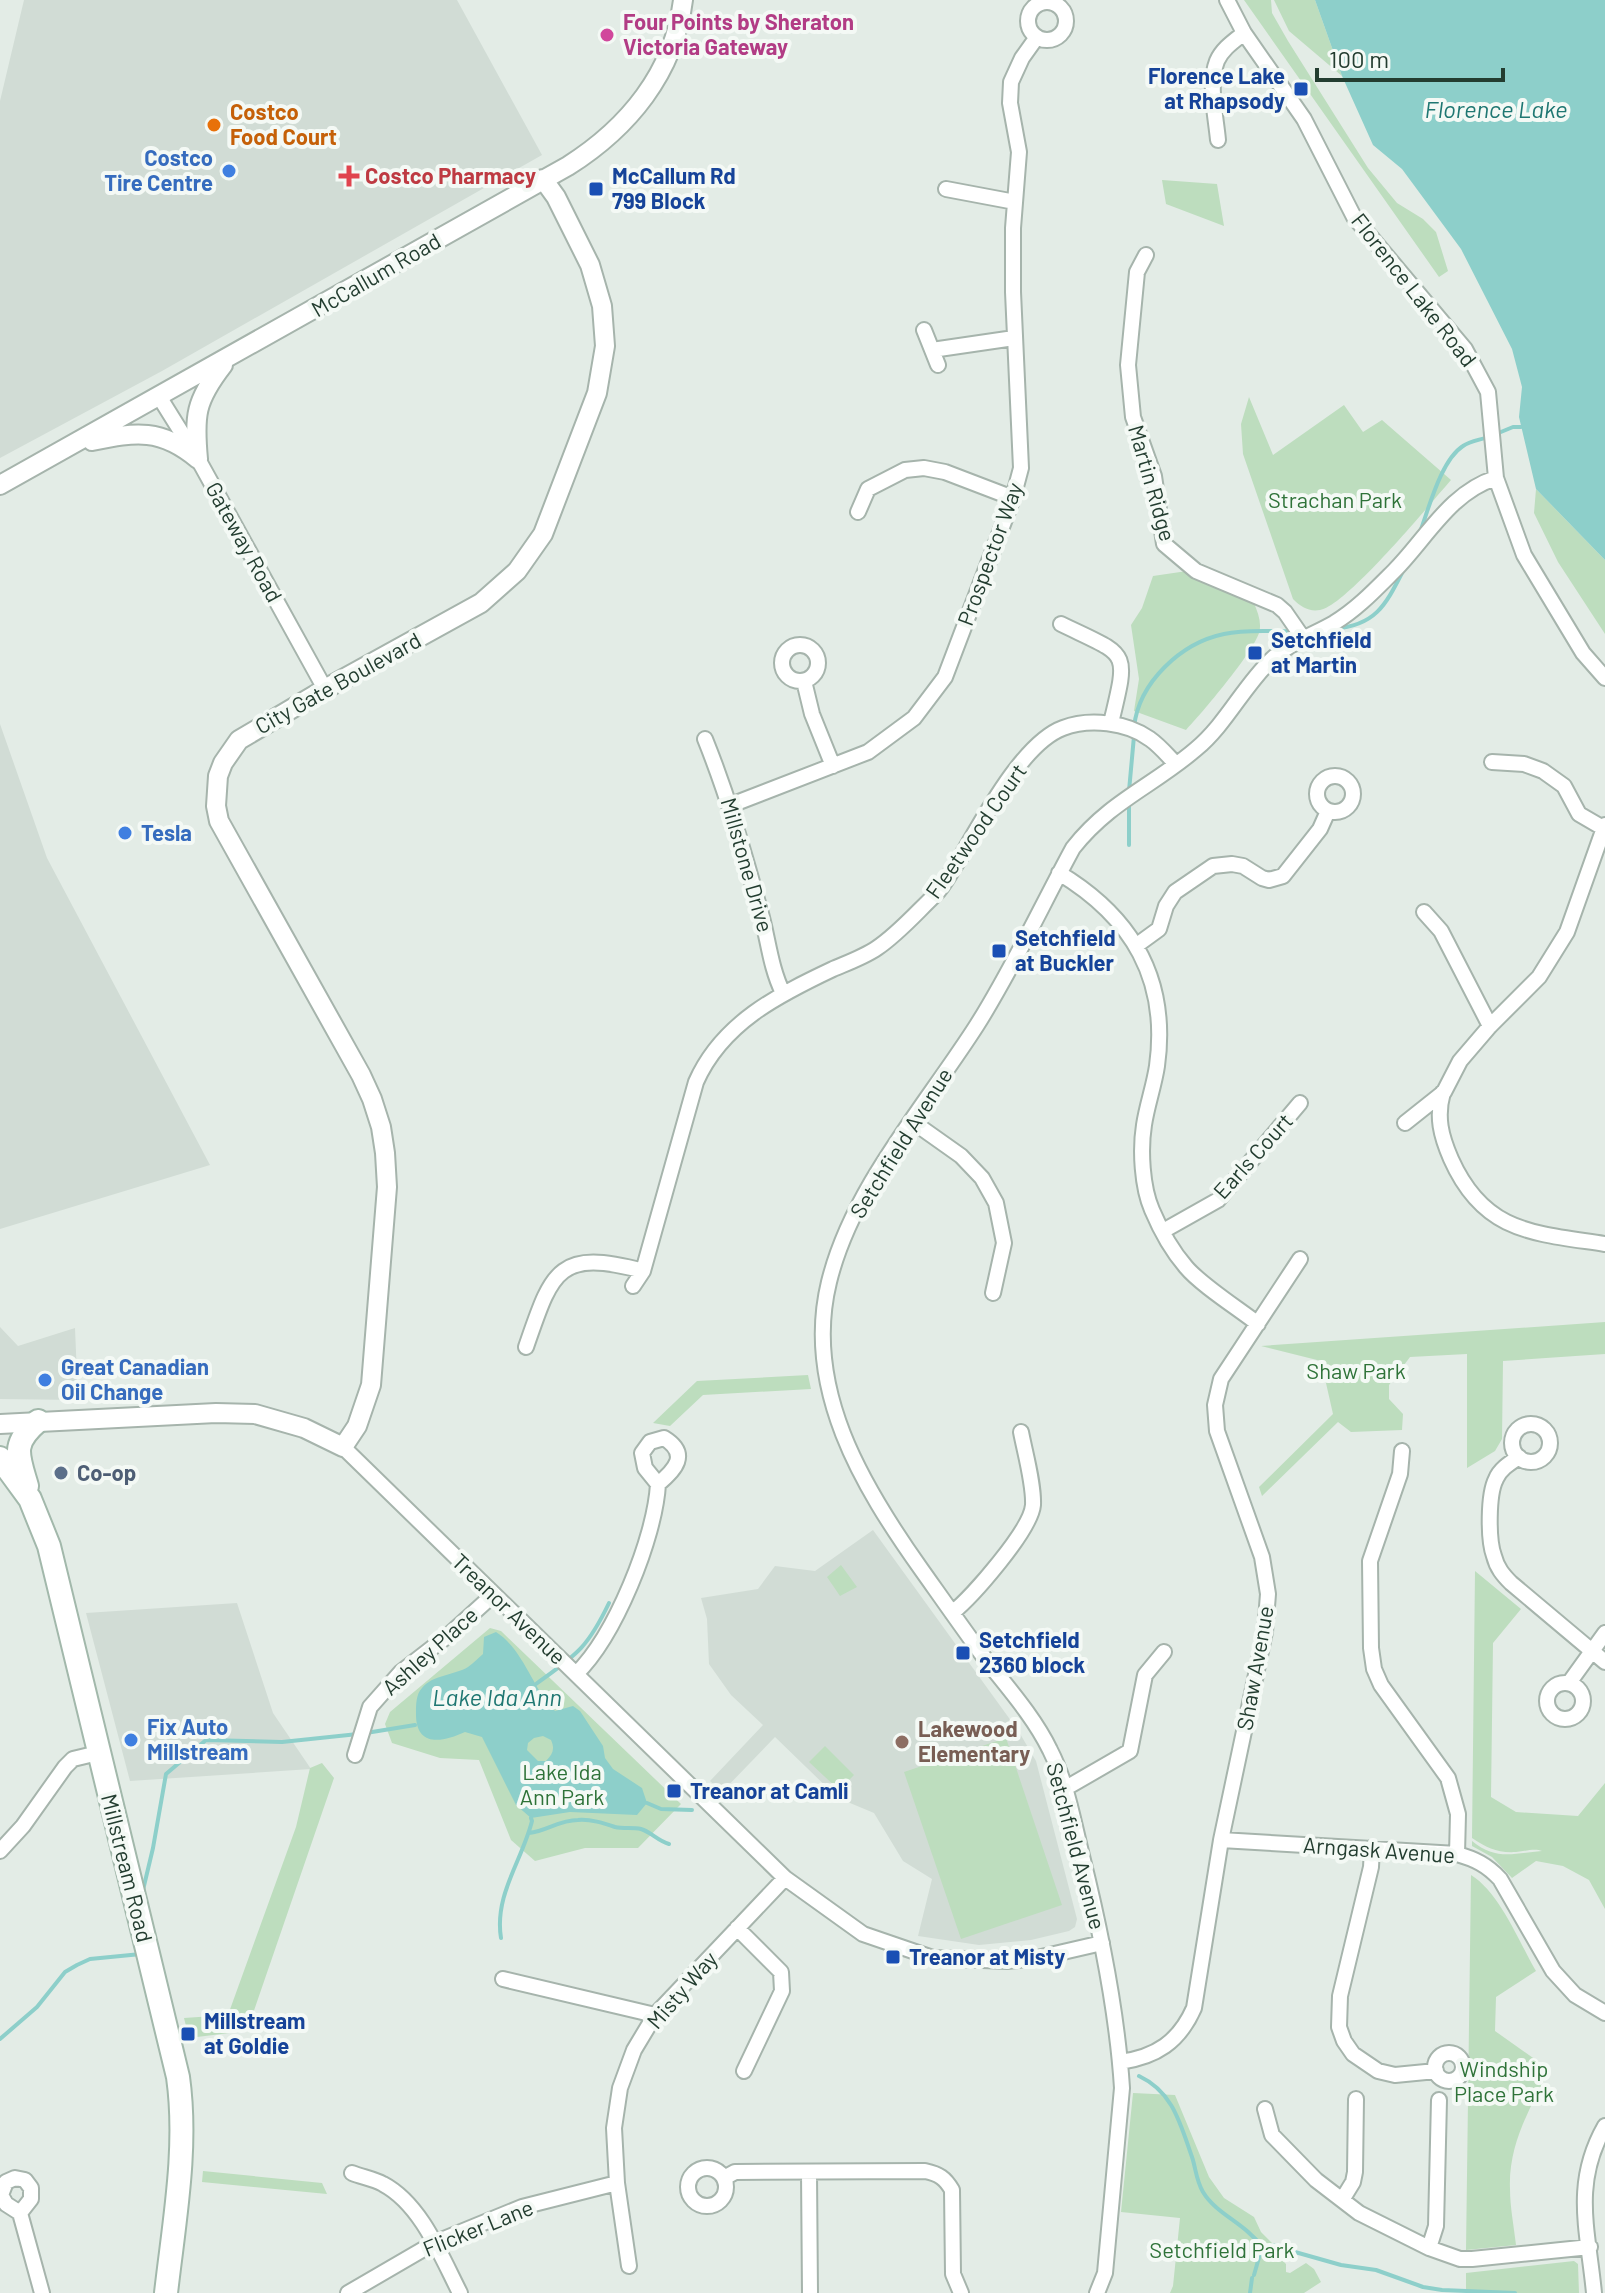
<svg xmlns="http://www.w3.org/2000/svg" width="1605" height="2293" font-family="Barlow,sans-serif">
	<rect width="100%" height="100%" fill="#e3ece6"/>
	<path fill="#d1dcd5" d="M24,0H457L542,155L162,371L0,458V101Z
		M0,724L47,858L210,1165L0,1229Z
		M0,1327L18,1346L75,1328L78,1400L0,1399Z
		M873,1530L1019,1732L1036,1761L1077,1919L1075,1927L1069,1931L1031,1940L979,1945L918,1936L932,1879L903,1861L874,1813L838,1798L775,1737L722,1792L710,1781L763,1725L731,1695L709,1664L707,1619L701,1598L758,1589L775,1566L815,1571Z
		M237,1603L273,1713L311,1769L130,1781L86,1613Z"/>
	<path fill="#bdddbe" d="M1244,0H1271L1272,13L1288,41L1368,168L1397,203L1423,219L1436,232L1448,271L1439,277Z
		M1274,0H1315L1342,76L1289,31Z
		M1162,180L1217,184L1224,226L1166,204Z
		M1249,397L1273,455L1344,405L1363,432L1382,420L1451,480C1430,504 1346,606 1320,610C1309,612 1301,607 1293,599L1243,454L1241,424Z
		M1536,489L1605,560V634L1558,562L1534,513Z
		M1187,571L1254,603C1258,613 1262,623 1259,633C1252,654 1202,713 1186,730L1134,711L1139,679L1131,625L1142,608L1153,576Z
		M1605,1322V1354L1503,1361L1502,1439L1495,1451L1467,1468V1354L1410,1357L1389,1385V1399L1403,1414L1402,1430L1351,1432L1338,1422L1262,1496L1259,1487L1333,1414L1321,1361L1261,1346Z
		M808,1375L811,1389L703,1395L670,1426L653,1423L697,1381Z
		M841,1565L857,1587L840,1596L827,1577Z
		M1475,1571L1521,1609L1493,1643L1491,1797L1516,1812L1578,1816L1605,1783V1909L1589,1880L1563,1866L1536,1861L1512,1878L1492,1857L1472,1846V1841C1496,1861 1514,1853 1542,1851C1535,1848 1526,1851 1516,1852C1497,1853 1487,1848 1472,1838Z
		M490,1628L501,1631L681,1804L638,1848H585L535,1861L511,1840L479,1760L440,1758L392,1743L385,1724L390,1712Z
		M1006,1738L1062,1905L961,1939L904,1772Z
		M825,1746L854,1775L839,1790L809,1762Z
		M322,1763L334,1778L249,2025L229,2033L189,2038L184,2018L228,2015L296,1827L310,1768Z
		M1471,1875C1500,1893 1519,1942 1536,1971L1496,1997L1495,2031L1550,2070C1530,2107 1508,2145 1510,2189C1510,2207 1514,2227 1516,2245L1466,2250Z
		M1133,2093L1175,2095L1209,2177L1224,2198L1254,2217L1261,2232L1272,2243V2250L1286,2264V2272L1290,2273L1306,2263L1314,2269L1321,2282L1304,2293H1170L1173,2286L1180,2218L1121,2212Z
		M203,2171L322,2183L327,2194L202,2182Z
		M1574,2261L1578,2264L1579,2293H1466V2273Z"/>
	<path fill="#8dcfca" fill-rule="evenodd" d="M1315,0H1605V560L1536,489L1519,417L1522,387L1512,349L1461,249L1402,169L1373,145L1342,76Z
		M496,1632C524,1650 532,1688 555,1711L573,1706L580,1711L603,1746L605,1758L613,1769L642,1788L647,1803L637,1815L570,1812L531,1818L516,1805L482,1737L465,1732C441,1743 415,1747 416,1712C416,1705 416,1694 422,1688C432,1675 455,1675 468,1667C474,1663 478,1658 483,1654L484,1637ZM543,1736L551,1740C555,1749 553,1754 546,1761H538L527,1750L528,1743L534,1738Z"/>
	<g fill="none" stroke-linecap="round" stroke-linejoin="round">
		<path stroke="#8dcfca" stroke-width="4" d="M1496,434L1513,427H1521
			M1420,532C1429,508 1441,460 1463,446C1470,441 1480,440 1488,437
			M1334,629C1377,625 1386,604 1404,569
			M1134,727C1139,682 1181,643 1224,634C1247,629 1271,632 1293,631
			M1129,791L1134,736
			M1129,803V845
			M536,1684C576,1655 587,1649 609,1603
			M366,1733L415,1725
			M647,1803L661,1809L692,1810
			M529,1833C547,1831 559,1820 578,1820C591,1819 603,1823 615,1827C624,1829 633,1827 641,1829C651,1832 658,1841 669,1844
			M143,1890L153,1848L166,1774L206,1740L282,1742L358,1734
			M501,1938C494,1895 522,1861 532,1821L531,1818
			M0,2039L37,2007L65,1972L77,1965L90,1959L141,1954
			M1139,2076C1173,2092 1180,2123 1192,2157C1196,2169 1196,2180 1203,2192C1216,2214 1246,2224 1262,2247L1280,2245L1295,2252L1341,2265L1376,2270L1423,2287L1442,2290L1515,2293
			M1254,2275L1262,2247
			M1250,2293L1252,2278"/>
		<defs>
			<path id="minor" d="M1227,0L1244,33L1304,119L1354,217L1465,349L1488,392L1496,478L1524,555L1583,653L1605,678
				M1028 21a19 19 0 1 1 38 0a19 19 0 1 1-38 0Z
				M1218,140C1216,117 1208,84 1217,61C1222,49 1234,41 1244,33
				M946,189L1015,202
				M1146,255L1137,272L1128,365L1133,417L1154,476L1164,544L1196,571L1277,605L1285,612L1303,638
				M924,330L938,365
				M932,350L1014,338
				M160,398L198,459L325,689
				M858,512L868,489L905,470L924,468L945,472L1013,498
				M1061,624C1129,657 1129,648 1111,723
				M782 663a18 18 0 1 1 36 0a18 18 0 1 1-36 0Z
				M804,681L812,714L833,766
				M705,739C728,796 743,850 760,910C768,937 770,967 783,993
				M1492,762L1524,764L1543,771L1564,786L1579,814L1603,828
				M1317 794a18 18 0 1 1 36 0a18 18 0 1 1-36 0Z
				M731,805L868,752L914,718L945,677L1013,498L1021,468L1013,292V228L1019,152L1010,103L1011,82L1022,58L1037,37
				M1059,873C1132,917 1169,979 1157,1066C1154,1086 1147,1105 1144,1125C1140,1150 1142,1187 1152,1210C1160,1229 1173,1252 1186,1267C1201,1285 1239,1309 1258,1324
				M1424,912L1441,931L1490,1026
				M1137,945L1159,929L1166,906L1175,892L1213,866L1232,864L1243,866L1262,878L1269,880L1283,876L1320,829L1328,811
				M1443,1092C1436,1117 1441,1136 1451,1159C1484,1233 1533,1233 1605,1244
				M913,1122L961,1156L982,1178L996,1203L1004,1243L993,1293
				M1405,1123L1444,1092L1460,1061L1490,1026L1539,977L1567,932L1605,825
				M1163,1231L1218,1200L1300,1103
				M633,1286L643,1271L696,1082C722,1023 778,995 833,969C847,963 864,957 877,948C898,934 917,912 935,895C945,885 951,871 959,860C981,823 1022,743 1063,728C1089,718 1127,722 1150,739C1160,746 1168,756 1176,764
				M526,1347C552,1272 557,1248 643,1271
				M1512 1443a19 19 0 1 1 38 0a19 19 0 1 1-38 0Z
				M343,1447L785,1878L863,1934L933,1958L1007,1961L1037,1958L1102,1943
				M1402,1451L1400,1474L1370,1561L1371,1648L1374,1669L1381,1685L1448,1778L1458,1814L1457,1854
				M1519,1457C1510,1463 1500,1469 1496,1479C1488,1494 1488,1540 1494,1556C1497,1568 1503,1575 1511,1583L1605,1662
				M952,1613C972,1597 1031,1530 1033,1505C1034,1484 1025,1453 1021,1432
				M576,1674C615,1636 655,1538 658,1484L645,1468L642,1453L650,1442L664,1438C690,1454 675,1470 658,1484
				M1547 1701a18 18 0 1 1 36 0a18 18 0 1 1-36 0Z
				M1569,1683L1605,1633
				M355,1755L370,1707L401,1672L450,1634L493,1595
				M1066,1788L1130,1751L1145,1675L1164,1652
				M1221,1840L1457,1854C1475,1859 1487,1865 1500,1879L1553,1971L1575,1995L1605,2013
				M1372,1848L1371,1867L1340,1996L1339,2027L1344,2041L1353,2054L1378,2071L1395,2075L1436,2071
				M0,1851L23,1826L65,1767L73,1759L98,1753
				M737,1928L781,1972L782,1991L744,2071
				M503,1979L655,2015
				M1435 2067a14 14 0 1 1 28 0a14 14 0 1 1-28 0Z
				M1120,2062C1156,2057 1179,2042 1194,2008L1221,1840L1265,1632L1268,1594L1262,1557L1217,1431L1215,1405L1221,1379L1300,1259
				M1265,2109L1272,2135L1316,2180L1359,2213L1429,2248L1460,2259H1472L1590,2247
				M688 2187a19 19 0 1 1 38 0a19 19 0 1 1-38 0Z
				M352,2173C362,2177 374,2179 383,2184C421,2204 441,2256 460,2293
				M809,2173L810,2293
				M15,2178L25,2180L31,2188V2199L20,2213L6,2204L1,2195L6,2182Z
				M724,2178L735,2172L925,2171C939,2174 945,2178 952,2190L953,2274L961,2293
				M1342,2200L1353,2182L1355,2172L1356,2099
				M20,2213L42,2293
				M1429,2248L1436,2226L1439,2100
				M629,2266L617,2183L614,2128L620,2088L634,2050L655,2015L785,1878
				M348,2293L434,2243L522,2207L617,2183
				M1097,2293L1105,2273L1122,2088C1117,2010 1101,1932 1082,1856C1073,1820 1067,1783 1050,1750C1034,1717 1008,1688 986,1660C964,1630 943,1600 921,1569C862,1486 803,1388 829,1282C852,1188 926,1105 977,1025C1013,968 1041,907 1073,848C1110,801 1153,786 1196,749C1226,724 1243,687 1271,660C1289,643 1313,635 1334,623C1357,609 1375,590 1394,571C1426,539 1450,492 1496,478
				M1594,2293C1588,2230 1572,2184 1605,2126"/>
			<path id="tertiary" d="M92,441C136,432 161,428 198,459
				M198,459C194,416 195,401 223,365
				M0,485L568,166C628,128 674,73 683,0
				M0,1424L216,1413L255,1414L304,1428L343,1447L357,1426L371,1385L387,1187L385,1153L381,1127L372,1099L361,1075L219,821L216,806L218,776L223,763L239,740L325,689L481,603L517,571L543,534L597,393L605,346L602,306L590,265L556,197L543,179"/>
			<path id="secondary" d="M0,1458L30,1499L49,1546L178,2077C188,2148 174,2222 166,2293
				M27,1486C18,1455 11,1444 38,1421"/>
		</defs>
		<use href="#minor" stroke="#a6b4ac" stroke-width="18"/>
		<use href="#tertiary" stroke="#a6b4ac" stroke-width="22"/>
		<use href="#secondary" stroke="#a2b8ab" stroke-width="26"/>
		<use href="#minor" stroke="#fff" stroke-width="14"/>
		<use href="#tertiary" stroke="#fff" stroke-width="18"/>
		<use href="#secondary" stroke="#fff" stroke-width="22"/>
	</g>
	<circle fill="#d1479c" stroke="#f4f9f5" stroke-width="3" cx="607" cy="35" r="8"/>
	<g fill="#1a4fb4" stroke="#f4f9f5" stroke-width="3">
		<rect x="1293" y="81" width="16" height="16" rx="4"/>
		<rect x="588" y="181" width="16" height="16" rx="4"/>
		<rect x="1247" y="645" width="16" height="16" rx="4"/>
		<rect x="991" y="943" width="16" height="16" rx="4"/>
		<rect x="955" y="1645" width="16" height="16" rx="4"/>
		<rect x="666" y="1783" width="16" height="16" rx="4"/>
		<rect x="885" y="1949" width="16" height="16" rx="4"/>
		<rect x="180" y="2026" width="16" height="16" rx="4"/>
	</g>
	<circle fill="#e8710a" stroke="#f4f9f5" stroke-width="3" cx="214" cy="125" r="8"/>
	<g fill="#3f7fe0" stroke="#f4f9f5" stroke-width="3">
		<circle cx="229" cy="171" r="8"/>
		<circle cx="125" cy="833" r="8"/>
		<circle cx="45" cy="1380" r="8"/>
		<circle cx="131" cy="1740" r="8"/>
	</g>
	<path fill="#e0444e" stroke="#f4f9f5" stroke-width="3" d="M345 164h8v8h8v8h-8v8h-8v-8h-8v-8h8z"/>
	<circle fill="#5c6f8a" stroke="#f4f9f5" stroke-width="3" cx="61" cy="1473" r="8"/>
	<circle fill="#8d6e63" stroke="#f4f9f5" stroke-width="3" cx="902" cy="1742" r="8"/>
	<g text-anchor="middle" stroke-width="8" stroke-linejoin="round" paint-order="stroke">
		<g font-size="22" font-weight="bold" fill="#b23c85" stroke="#f4f9f5" text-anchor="start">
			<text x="623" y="30">Four Points by Sheraton<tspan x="623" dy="25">Victoria Gateway</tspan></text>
		</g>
		<g font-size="22" font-weight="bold" fill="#164399" stroke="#f4f9f5" text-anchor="start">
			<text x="1285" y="84" text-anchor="end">Florence Lake<tspan x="1285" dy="25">at Rhapsody</tspan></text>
			<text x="612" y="184">McCallum Rd<tspan x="612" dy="25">799 Block</tspan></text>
			<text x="1271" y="648">Setchfield<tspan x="1271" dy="25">at Martin</tspan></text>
			<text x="1015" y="946">Setchfield<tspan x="1015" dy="25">at Buckler</tspan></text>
			<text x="979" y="1648">Setchfield<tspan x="979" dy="25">2360 block</tspan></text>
			<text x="690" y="1799">Treanor at Camli</text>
			<text x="909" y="1965">Treanor at Misty</text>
			<text x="204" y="2029">Millstream<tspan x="204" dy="25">at Goldie</tspan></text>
		</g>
		<g font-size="22" font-weight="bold" fill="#c56008" stroke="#f4f9f5" text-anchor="start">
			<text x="230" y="120">Costco<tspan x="230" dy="25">Food Court</tspan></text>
		</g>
		<g font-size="22" font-weight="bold" fill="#366cbe" stroke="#f4f9f5" text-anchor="start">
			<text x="213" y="166" text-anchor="end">Costco<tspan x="213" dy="25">Tire Centre</tspan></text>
			<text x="141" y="841">Tesla</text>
			<text x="61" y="1375">Great Canadian<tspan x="61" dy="25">Oil Change</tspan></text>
			<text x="147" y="1735">Fix Auto<tspan x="147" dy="25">Millstream</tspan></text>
		</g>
		<g font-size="22" font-weight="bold" fill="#be3a42" stroke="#f4f9f5" text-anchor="start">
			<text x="365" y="184">Costco Pharmacy</text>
		</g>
		<g font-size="22" fill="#233d30" stroke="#f4f9f5">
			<text transform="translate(376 275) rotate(-30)" y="8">McCallum Road</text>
			<text transform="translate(1414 290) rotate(52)" y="8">Florence Lake Road</text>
			<text transform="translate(1152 483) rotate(74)" y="8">Martin Ridge</text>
			<text transform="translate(244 542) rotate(61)" y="8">Gateway Road</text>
			<text transform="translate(990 554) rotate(-70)" y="8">Prospector Way</text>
			<text transform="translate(338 683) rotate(-29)" y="8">City Gate Boulevard</text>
			<text transform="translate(976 831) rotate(-55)" y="8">Fleetwood Court</text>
			<text transform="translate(747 865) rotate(74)" y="8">Millstone Drive</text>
			<text transform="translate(901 1143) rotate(-58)" y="8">Setchfield Avenue</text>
			<text transform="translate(1253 1156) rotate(-48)" y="8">Earls Court</text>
			<text transform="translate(509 1609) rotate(44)" y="8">Treanor Avenue</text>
			<text transform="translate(430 1651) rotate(-42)" y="8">Ashley Place</text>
			<text transform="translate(1255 1668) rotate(-80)" y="8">Shaw Avenue</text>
			<text transform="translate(1076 1846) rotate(75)" y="8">Setchfield Avenue</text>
			<text transform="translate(1379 1850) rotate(4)" y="8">Arngask Avenue</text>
			<text transform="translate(127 1868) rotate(76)" y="8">Millstream Road</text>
			<text transform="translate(682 1990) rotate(-49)" y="8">Misty Way</text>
			<text transform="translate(478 2228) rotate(-22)" y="8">Flicker Lane</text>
		</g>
		<g font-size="22" fill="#2f7339" stroke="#f4f9f5">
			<text x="1335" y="508">Strachan Park</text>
			<text x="1356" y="1379">Shaw Park</text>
			<text x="562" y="1780">Lake Ida<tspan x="562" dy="25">Ann Park</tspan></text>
			<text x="1504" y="2077">Windship<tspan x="1504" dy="25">Place Park</tspan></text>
			<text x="1222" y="2258">Setchfield Park</text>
		</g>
		<g font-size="22" font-weight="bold" fill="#4e5e75" stroke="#f4f9f5" text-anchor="start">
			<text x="77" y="1481">Co-op</text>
		</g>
		<g font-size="22" font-weight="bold" fill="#785e54" stroke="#f4f9f5" text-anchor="start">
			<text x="918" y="1737">Lakewood<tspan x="918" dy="25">Elementary</tspan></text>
		</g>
		<g font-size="24" font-style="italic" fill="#1f7772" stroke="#f4f9f5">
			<text x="1496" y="118">Florence Lake</text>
			<text x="497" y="1706">Lake Ida Ann</text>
		</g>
	</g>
	<path d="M1317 68v12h186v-12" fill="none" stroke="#233d30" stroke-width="4"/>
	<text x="1329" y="68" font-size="24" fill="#233d30" stroke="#f4f9f5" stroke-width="6" paint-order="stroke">100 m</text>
</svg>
